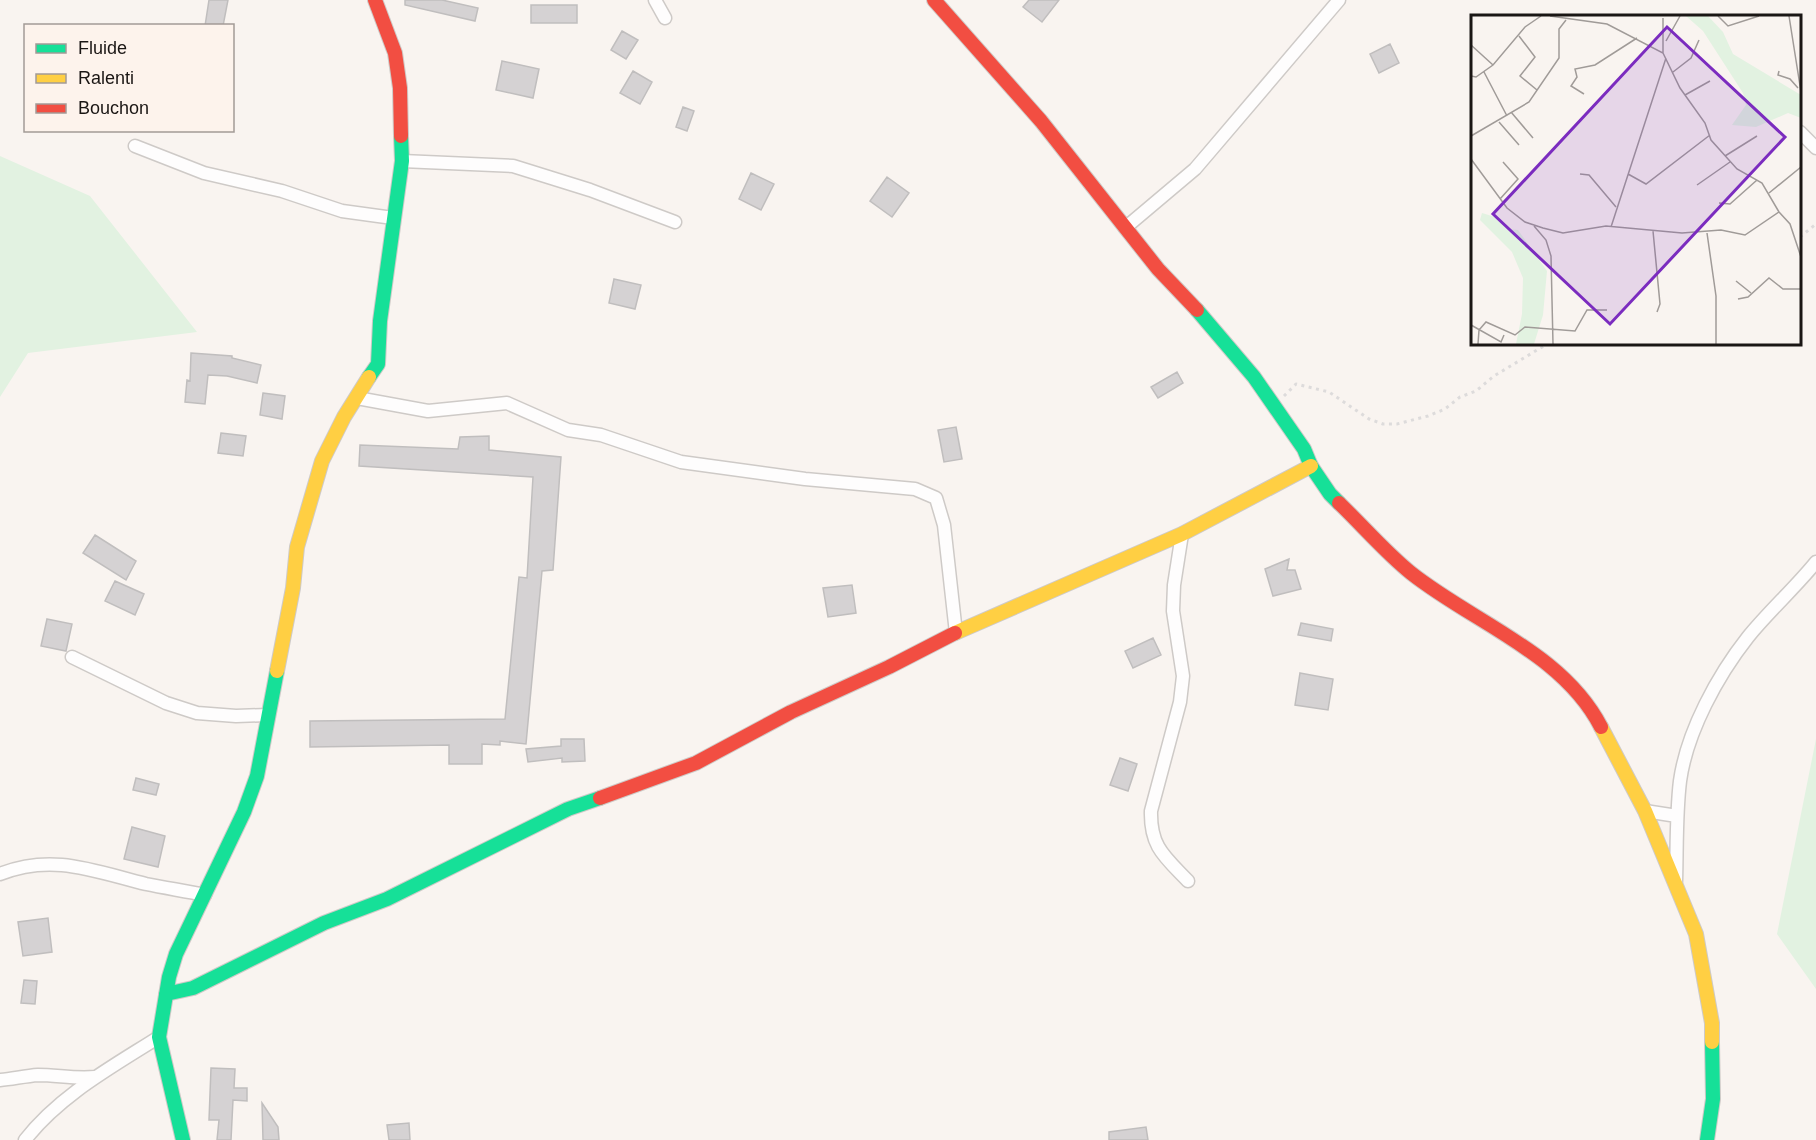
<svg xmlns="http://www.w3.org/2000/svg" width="1816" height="1140" font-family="Helvetica,sans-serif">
	<rect width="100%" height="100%" fill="#f9f4f0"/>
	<path fill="#e2f2e1" d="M0,156L90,196L197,332L28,353L0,397Z
		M1816,739V989L1777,934Z"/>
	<path fill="#d5d2d3" stroke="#c0bebe" stroke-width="1.5" d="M209,0H228L223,26H205Z
		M405,0H442L478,8L475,21L405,5Z
		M1029,0H1059L1042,22L1023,7Z
		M531,5H577V23H531Z
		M622,31L638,40L626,59L611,50Z
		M1390,44L1399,63L1379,73L1370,54Z
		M502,61L539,69L533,98L496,90Z
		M633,71L652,82L640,104L620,93Z
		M683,107L694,111L687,131L676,127Z
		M751,173L774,184L761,210L739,199Z
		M887,177L909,193L892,217L870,201Z
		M614,279L641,285L635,309L609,303Z
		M191,353L232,356V358L261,365L257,383L227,376L208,375L205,404L185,402L187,380L190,381Z
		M1177,372L1183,383L1158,398L1151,387Z
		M263,393L285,396L282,419L260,415Z
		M956,427L962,459L944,462L938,430Z
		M221,433L246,436L243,456L218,453Z
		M489,436V450L561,457L553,570L542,571L526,744L500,741V745L482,744V764H449V745L310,747V721L505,719L519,577L527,578L533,477L359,466L360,445L458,449L460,437Z
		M95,535L136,561L126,580L83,553Z
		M1289,559L1287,570H1295L1301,589L1273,596L1265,569Z
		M115,581L144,594L135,615L105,601Z
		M852,585L856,613L828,617L823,588Z
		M47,619L72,624L66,651L41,646Z
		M1301,623L1333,629L1331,641L1298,635Z
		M1153,638L1161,655L1133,668L1125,651Z
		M1300,673L1333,679L1328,710L1295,705Z
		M561,739H584L585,761L562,762V758L528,762L526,749L561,746Z
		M1120,758L1137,764L1128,791L1110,785Z
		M136,778L159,784L156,795L133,790Z
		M132,827L165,836L158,867L124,859Z
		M48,918L52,952L23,956L18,922Z
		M24,980L37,981L35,1004L21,1003Z
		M211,1068L235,1069L234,1088H247V1101L233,1100L231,1140H217L219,1120H209Z
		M262,1103L278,1127L279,1140H263Z
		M409,1123L410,1140H389L387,1125Z
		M1146,1127L1148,1140H1109V1132Z"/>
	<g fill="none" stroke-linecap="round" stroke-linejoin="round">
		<defs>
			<path id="street" d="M655,0L665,18
				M1800,132L1816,148
				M135,146L204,173L282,191L342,211L393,218
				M402,161L513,166L590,190L675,222
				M1125,228L1195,169L1339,0
				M357,398L428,411L507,403L568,430L601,435L681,462L805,479L915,489L936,498L944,525L956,633
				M1182,534L1174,585L1173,611L1183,676L1180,702L1151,811C1150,847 1165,857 1188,881
				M72,657L166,703L197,713L236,716L267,715
				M1645,811L1677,816
				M0,874C52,853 94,871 146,884C165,888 186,891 205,895
				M1676,881C1677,848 1676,814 1680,781C1687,731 1718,675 1748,637C1769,611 1795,588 1816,562
				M0,1080C12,1079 25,1076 38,1075C57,1075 75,1079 95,1077
				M25,1140C60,1095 112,1067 159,1037"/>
			<path id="fast" d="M1197,310L1254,377L1304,449L1311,466L1330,494L1339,503
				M369,377L378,364L380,321L402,161L401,136
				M166,994L193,988L324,923L387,899L568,809L600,798
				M183,1140L159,1037L169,977L176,954L244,812L257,776L277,671
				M1707,1140L1713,1099L1712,1042"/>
			<path id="slow" d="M955,633L1182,534L1311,466
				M277,671L293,588L297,547L322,461L344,417L369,377
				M1601,727L1645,811L1696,934L1712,1023V1042"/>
			<path id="jam" d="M375,0L395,53L400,88L401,136
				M934,0L1041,121L1158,269L1197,310
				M1339,503C1363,526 1386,553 1411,573C1474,623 1563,653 1601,727
				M600,798L696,763L791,712L889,667L955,633"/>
		</defs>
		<use href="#street" stroke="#cecac7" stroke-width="15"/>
		<use href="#fast" stroke="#cecac7" stroke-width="16"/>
		<use href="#slow" stroke="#cecac7" stroke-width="16"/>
		<use href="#jam" stroke="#cecac7" stroke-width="16"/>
		<path stroke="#dddbdb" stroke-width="3" stroke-dasharray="3 4.5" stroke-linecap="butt" d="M1800,237L1816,224
			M1284,396L1296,384L1329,392L1369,419L1383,424H1397L1428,416L1445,409L1460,397L1476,391L1494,376L1547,344"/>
		<use href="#street" stroke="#fefdfd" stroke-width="12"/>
		<use href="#fast" stroke="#16e098" stroke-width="14"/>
		<use href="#slow" stroke="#ffcf43" stroke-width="14"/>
		<use href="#jam" stroke="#f24e42" stroke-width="14"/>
	</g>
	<g transform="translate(1471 15)">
		<rect width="330" height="330" fill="#f9f4f0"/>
		<path d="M215,1H237L252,17L262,39L330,80V103L317,98L285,112L261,110L275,90L272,78L232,16ZM11,198L24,202L36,214L47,215L76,256L72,300L63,329H45L51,299L52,263L41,237L9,205Z" fill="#e2f2e1"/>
		<path fill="none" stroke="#a09b98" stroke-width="1.5" d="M79,1L136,9L192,38L209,73L234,108L240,125L266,154L291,168L308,197M247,1L257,11L288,1M318,1L330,77M48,21L64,42L49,61L66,75M195,26L209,1M0,30L22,50M192,38V3M308,56L307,60L319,64L327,73M13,57L36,101M202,57L220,43L228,25M0,61L5,62L22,50L54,12L70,1M113,79L100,71L106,62L104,54L124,50L166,23M214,80L239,66M40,97L62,123M28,107L48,130M0,121L58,87L88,43V14L95,5M254,141L286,121M0,144L36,193L54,207L72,213L92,218L135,211L211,218L250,215L274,220L308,197L319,209L330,242M109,159L118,160L145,192M157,159L175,169L239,120M226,170L259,147M298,178L330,152M29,184L47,164L32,147M248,188L259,189L286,165M63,211L75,225L80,241L82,329M140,212L195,43M182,216L189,289L186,297M236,218L245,281V329M265,266L280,278M267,284L277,282L298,263L312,274H330M0,310L30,327L33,320M7,329L8,315L15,307L44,320L54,312L104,316L116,295H136"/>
		<path fill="#7b2cbf" fill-opacity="0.15" stroke="#7b2cbf" stroke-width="3" d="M196,12L314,122L139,309L22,199Z"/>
		<rect width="330" height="330" fill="none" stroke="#1a1614" stroke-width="3"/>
	</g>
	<rect x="24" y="24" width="210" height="108" fill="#fdf3ec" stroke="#a29b96" stroke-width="1.5"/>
	<rect x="36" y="44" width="30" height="9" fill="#16e098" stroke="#a29b96" stroke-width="1.5"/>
	<text x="78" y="54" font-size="18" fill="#1a1614">Fluide</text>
	<rect x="36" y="74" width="30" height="9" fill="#ffcf43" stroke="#a29b96" stroke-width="1.5"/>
	<text x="78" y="84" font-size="18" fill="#1a1614">Ralenti</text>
	<rect x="36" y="104" width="30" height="9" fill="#f24e42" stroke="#a29b96" stroke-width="1.5"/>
	<text x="78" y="114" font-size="18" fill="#1a1614">Bouchon</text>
</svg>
